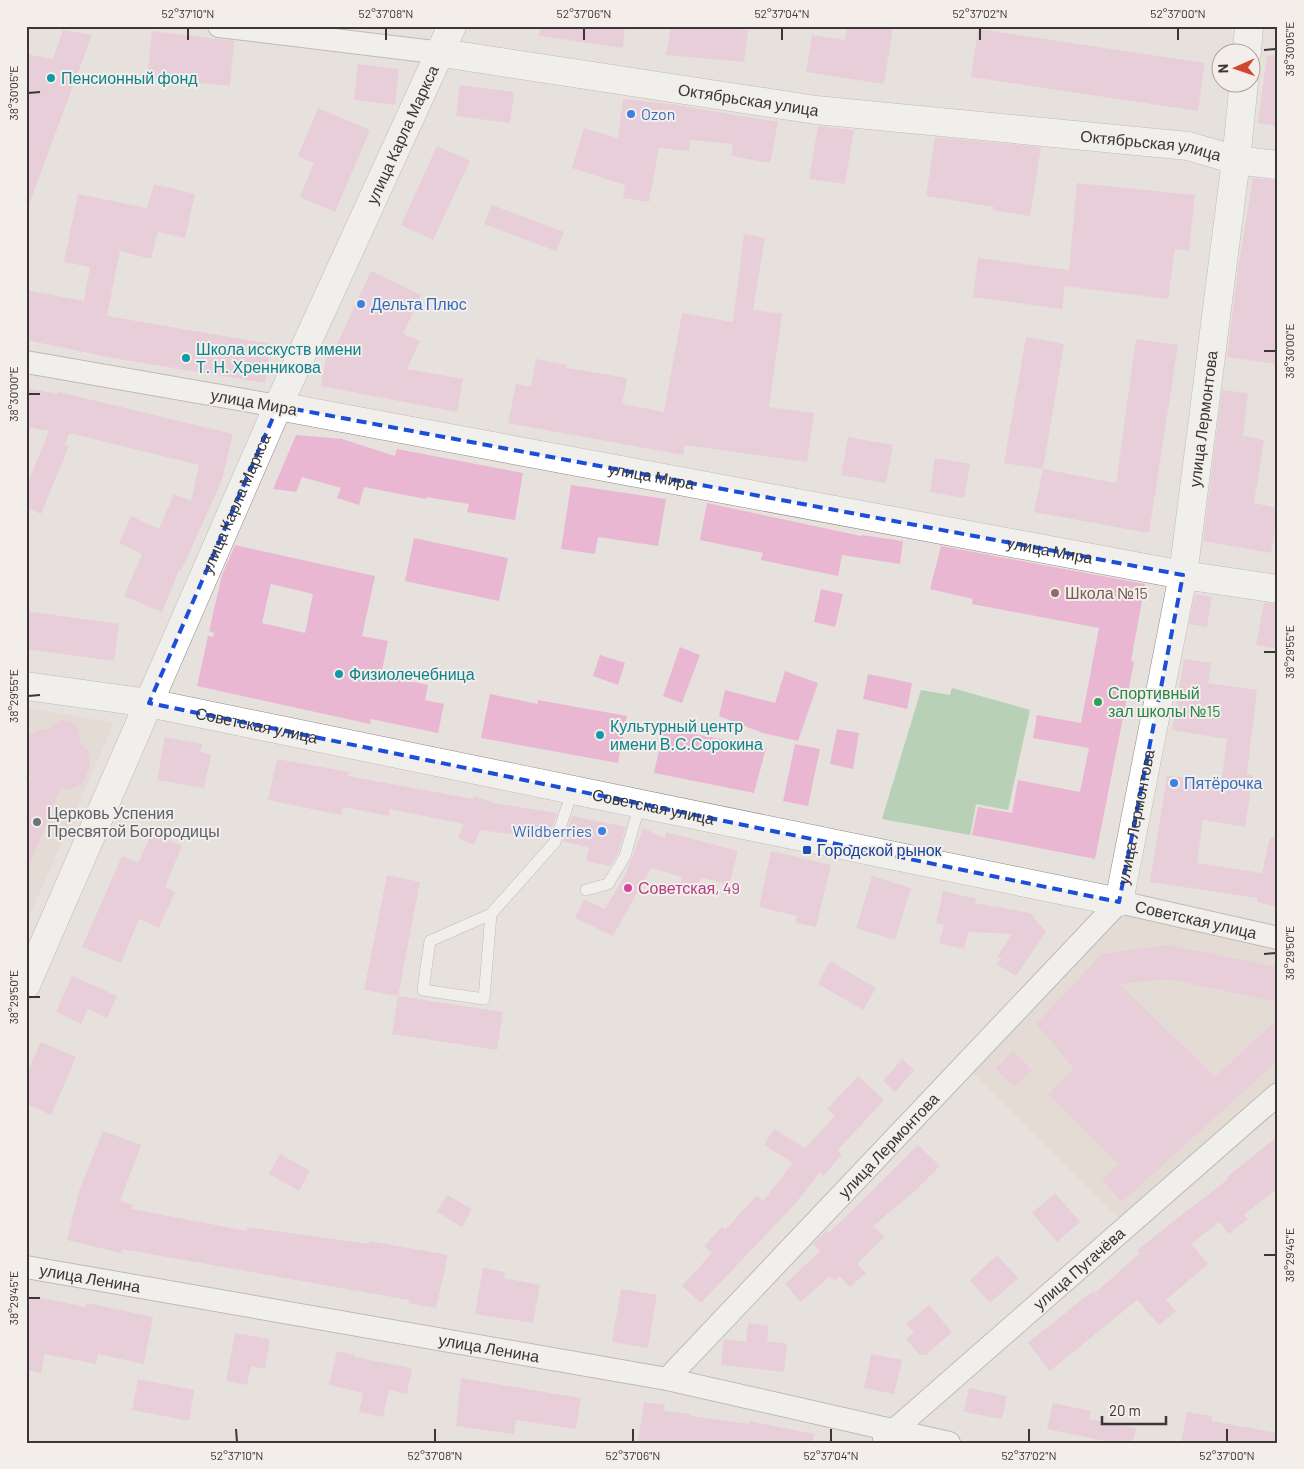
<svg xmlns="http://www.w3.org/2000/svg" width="1304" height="1469" font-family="Barlow,sans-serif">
	<rect width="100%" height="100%" fill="#e6e1dd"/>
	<path fill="#dfd2cb" d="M26,708L114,723L26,924Z
		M1122,907L1278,943V1082L1119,1219L967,1067Z"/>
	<path fill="#b7d0b6" d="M952,688L1030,710L1008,810L976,804L970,835L882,819L921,690L950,695Z"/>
	<path fill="#e9b7d2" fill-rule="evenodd" d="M540,26H625L623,48L539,36Z
		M671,26H717L748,30L744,62L666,55Z
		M847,26H893L884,84L806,72L812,35L845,40Z
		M978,29L1205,63L1198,111L971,77Z
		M63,30L92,35L28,207L26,206V54L53,59Z
		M152,31L234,41L230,86L147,78Z
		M1267,55L1278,56V126L1258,123Z
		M358,64L399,69L395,105L354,100Z
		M460,85L514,92L510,123L456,116Z
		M623,99L671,104L778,122L770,163L731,156L733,144L690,140L689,151L659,148L649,202L623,198L625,185L572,168L584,128L618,138Z
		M318,108L370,130L335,212L300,197L314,163L298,156Z
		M818,126L854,130L845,184L809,179Z
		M935,137L1041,147L1030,216L993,210L994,207L926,196Z
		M437,146L470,161L433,240L401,225Z
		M1253,178L1278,180V364L1227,357L1238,268Z
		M1077,183L1195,195L1189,251L1175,249L1168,299L1065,286L1062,309L973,297L978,258L1069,270Z
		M154,184L195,194L185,238L158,232L151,259L120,251L107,316L271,344L265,383L113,358L26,340V290L84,301L90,267L64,262L78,194L147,208Z
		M492,205L564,232L556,251L484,224Z
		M744,234L765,238L753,310L782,314L769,407L814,413L807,462L685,445L683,455L508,423L516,384L531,387L536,359L567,365V368L627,378L622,404L664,412L682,313L733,322Z
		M371,271L421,295L403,334L420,341L407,369L463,379L457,412L321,386L327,354L332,355Z
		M1026,337L1064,344L1043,469L1004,463Z
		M1136,339L1178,345L1149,533L1034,512L1043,469L1116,483Z
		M26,388L58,394L59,392L233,434L222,480L181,571L179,570L162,612L124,596L142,554L119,543L131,516L159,529L174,494L191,501L199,465L69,433L65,445L69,446L41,514L26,507V487L49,431L26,427Z
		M1222,390L1248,393L1243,436L1264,440L1254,503L1278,508L1271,553L1203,541Z
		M296,435L342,439L395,456L397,449L523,473L515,520L467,512L469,504L426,497V499L364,487L359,505L337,498L341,488L302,477L296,492L273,489Z
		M848,437L893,445L886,483L841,475Z
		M935,458L970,464L964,498L930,492Z
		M571,485L666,499L658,546L598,537L595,554L561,549Z
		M707,503L861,536V535L903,541L900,564L842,555L838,576L761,560L763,553L700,540Z
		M414,538L508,558L499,601L405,581Z
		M235,545L375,576L362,636L388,641L381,675L428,685L425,700L444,704L438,733L371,719L370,724L197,686L208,636L213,637L214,633L209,631L222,575ZM271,584L313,594L305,633L262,623Z
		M941,546L1145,584L1131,661L1134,662L1095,859L972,835L978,807L1012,813L1018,780L1080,792L1089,748L1033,738L1037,715L1081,723L1099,628L972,604L973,599L930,589Z
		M821,589L843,594L835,627L814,622Z
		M1195,594L1212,597L1207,627L1189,624Z
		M1264,603L1278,604V649L1256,645Z
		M26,611L119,624L114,661L26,649Z
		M680,647L700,655L682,703L663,696Z
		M600,655L625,663L618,685L593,676Z
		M1184,659L1211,663L1208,683L1257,690L1247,774L1253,775L1245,827L1203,820L1197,863L1262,873L1270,837H1278V907L1257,902V898L1150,882L1167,775L1221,784L1227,739L1172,730Z
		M785,671L818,683L798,741L763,733L719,716L725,690L775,703Z
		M868,674L912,683L907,709L863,699Z
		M490,694L538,704V700L627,716L618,763L481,738Z
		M61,720L70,721L78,728L80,743L88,751L90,763L83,783L68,790L61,787L26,873V792L32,776L26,774V741L29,734L43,729L47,730Z
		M664,728L766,748L754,793L654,773Z
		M837,729L859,733L853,769L830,764Z
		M165,737L202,744L200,752L211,754L204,788L157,780Z
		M795,744L820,749L808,806L783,801Z
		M277,759L349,772L348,776L473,799L475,796L494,803L557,813L548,839L480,830L474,845L458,838L464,824L390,809L389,816L343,807L341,815L268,800Z
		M572,816L626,827L618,853L610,866L586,861L589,848L563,841Z
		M643,828L665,838L666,832L738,851L729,885L701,877L696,895L679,890L682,877L651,868L613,936L575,918L584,899L605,909L628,870H626L632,858Z
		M152,833L182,846L165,887L175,892L159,928L139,919L121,963L82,947L122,856L138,863Z
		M771,851L831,865L816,927L796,923L797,916L759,907Z
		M387,875L420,882L398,996L364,990Z
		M872,876L911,888L895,940L856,928Z
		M943,891L976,899L975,903L1030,913L1046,932L1016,976L996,964L1002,958L997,957L1012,934L968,932L964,949L939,943L944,925L936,923Z
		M1167,945L1278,967V1002L1169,979L1119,984L1215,1077L1278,1019V1060L1122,1202L1102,1180L1119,1164L1048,1094L1074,1068L1036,1024L1102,954Z
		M830,961L876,988L863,1010L818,984Z
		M72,976L117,996L107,1018L88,1009L81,1024L56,1012Z
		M398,996L503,1012L497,1050L392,1034Z
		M41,1042L76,1057L51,1115L26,1104V1075Z
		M1013,1051L1032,1070L1014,1087L996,1069Z
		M902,1059L914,1070L895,1092L883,1081Z
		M858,1076L884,1100L838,1150L842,1155L823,1176L820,1172L795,1204L701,1303L682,1286L712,1253L704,1246L722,1227L725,1230L757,1195L763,1201L793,1163L764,1145L774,1129L805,1148L835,1116L827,1109Z
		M103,1131L141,1145L120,1201L133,1205L132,1209L247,1231V1227L369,1244V1241L448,1255L436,1308L409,1303V1300L122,1249L121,1253L67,1240L79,1191Z
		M1278,1136V1188L1244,1215L1248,1219L1229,1234L1219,1222L1191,1244L1208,1264L1166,1300L1176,1311L1159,1325L1137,1300L1050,1371L1028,1343L1093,1291L1095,1293L1140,1253L1137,1250L1228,1179L1227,1177Z
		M918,1145L940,1166L916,1190L873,1226L885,1237L857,1264L866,1273L850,1287L840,1276L834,1281L830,1276L801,1302L785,1284L820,1251L813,1244L827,1230L829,1233Z
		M280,1154L310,1171L299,1191L269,1174Z
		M1055,1193L1080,1222L1057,1242L1032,1213Z
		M447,1195L472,1209L462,1227L437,1212Z
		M997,1255L1018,1278L990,1303L970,1280Z
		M483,1268L505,1272L504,1278L540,1285L533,1323L475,1314Z
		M621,1289L657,1295L648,1348L612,1342Z
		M31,1296L86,1307L87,1303L153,1317L144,1364L98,1354L96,1364L45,1354L41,1373L26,1370V1321Z
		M929,1305L952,1332L926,1355H920L906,1339L914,1333L906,1324Z
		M748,1323L769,1326L767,1341L787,1344L784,1372L721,1365L724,1339L746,1342Z
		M235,1333L270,1339L265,1369L251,1366L247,1385L226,1381Z
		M337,1351L355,1355L354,1357L412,1368L407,1394L389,1390L383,1417L359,1412L363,1393L329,1385Z
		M871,1354L902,1360L894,1394L864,1388Z
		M461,1378L581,1398L576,1429L516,1420L514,1434L456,1426Z
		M138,1379L194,1390L189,1421L132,1410Z
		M969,1388L1007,1396L1002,1419L964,1412Z
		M644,1402L665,1405L664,1411L691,1414V1416L749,1424V1421L814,1434L813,1443H638Z
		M1053,1403L1091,1411L1089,1419L1136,1428L1133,1443H1114L1047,1429Z
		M1187,1412L1212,1416V1421L1278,1433V1443H1181Z"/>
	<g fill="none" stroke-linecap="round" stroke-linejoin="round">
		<defs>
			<path id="lane" d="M586,890L608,884L625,856L640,804
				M491,914L484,999L423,990L430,941L491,914L555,842L573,790"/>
			<g id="street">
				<path d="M219,26L442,53"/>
				<path d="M26,362L278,406"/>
				<path id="s1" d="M26,1267L667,1379L949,1443"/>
				<path id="s2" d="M667,1379L1119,902L1278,938"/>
				<path id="s3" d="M884,1439L1278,1094"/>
			</g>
			<g id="secondary">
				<path d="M1247,52L1249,26"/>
				<path id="s4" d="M442,53L816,110L1188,146L1236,160L1278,165"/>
				<path id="s5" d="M278,406L1183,575L1278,589"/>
				<path id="s6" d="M26,686L149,703L1119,902L1183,575L1236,160L1244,82"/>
				<path id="s7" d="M26,985L278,406L452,26"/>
			</g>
		</defs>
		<use href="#lane" stroke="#8f8a87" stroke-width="12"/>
		<use href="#street" stroke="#8f8a87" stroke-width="24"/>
		<use href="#secondary" stroke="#8f8a87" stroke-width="29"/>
		<use href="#lane" stroke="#fff" stroke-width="11"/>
		<use href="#street" stroke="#fff" stroke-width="22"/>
		<use href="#secondary" stroke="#fff" stroke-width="28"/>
	</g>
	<path d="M0 0H1304V1469H0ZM278,406L1183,575L1119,902L149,703Z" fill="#e6e1dd" fill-opacity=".55" fill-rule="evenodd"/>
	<path fill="none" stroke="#1d4ed8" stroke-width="4" stroke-dasharray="10 6" stroke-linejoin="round" d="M278,406L1183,575L1119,902L149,703Z"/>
	<path fill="none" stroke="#3a3736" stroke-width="2" d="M188,28V40M386,28V40M584,28V40M782,28V40M980,28V40M1178,28V40M1264,50L1276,49M28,93L40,92M1264,351H1276M28,394H40M1264,652H1276M28,696L40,695M1264,954L1276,953M28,997H40M1264,1255H1276M28,1298H40M236,1429L237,1442M435,1429V1442M633,1429V1442M831,1429V1442M1029,1429V1442M1227,1429V1442"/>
	<g fill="#0f9aa8" stroke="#f4eeea" stroke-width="2">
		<circle cx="51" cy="78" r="5"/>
		<circle cx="186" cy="358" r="5"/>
		<circle cx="339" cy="674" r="5"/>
		<circle cx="600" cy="735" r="5"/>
	</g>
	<g fill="#3f7fe0" stroke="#f4eeea" stroke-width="2">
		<circle cx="631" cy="114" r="5"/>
		<circle cx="361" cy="304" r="5"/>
		<circle cx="1174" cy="783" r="5"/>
		<circle cx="602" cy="831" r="5"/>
	</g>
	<circle fill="#8d6e63" stroke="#f4eeea" stroke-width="2" cx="1055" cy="593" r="5"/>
	<circle fill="#2e9e5b" stroke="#f4eeea" stroke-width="2" cx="1098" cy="702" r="5"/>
	<circle fill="#6b7280" stroke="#f4eeea" stroke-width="2" cx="37" cy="822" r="5"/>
	<rect fill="#1a4fb4" stroke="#f4eeea" stroke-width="2" x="802" y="845" width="10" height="10" rx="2.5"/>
	<circle fill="#d1479c" stroke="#f4eeea" stroke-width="2" cx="628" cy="888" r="5"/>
	<g text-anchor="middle" stroke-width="4" stroke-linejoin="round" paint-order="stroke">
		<g font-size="16" fill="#0d838f" stroke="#f4eeea" text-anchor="start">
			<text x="61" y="84">Пенсионный фонд</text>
			<text x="196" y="355">Школа исскуств имени<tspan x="196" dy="18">Т. Н. Хренникова</tspan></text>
			<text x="349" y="680">Физиолечебница</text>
			<text x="610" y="732">Культурный центр<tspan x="610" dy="18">имени В.С.Сорокина</tspan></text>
		</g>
		<g font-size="16" fill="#3a3736" stroke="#f4eeea">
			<text dy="6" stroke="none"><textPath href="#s4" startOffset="310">Октябрьская улица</textPath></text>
			<text dy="6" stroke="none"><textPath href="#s7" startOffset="930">улица Карла Маркса</textPath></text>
			<text dy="6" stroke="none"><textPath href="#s4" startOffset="715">Октябрьская улица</textPath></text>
			<text transform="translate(254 402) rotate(10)" y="6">улица Мира</text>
			<text dy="6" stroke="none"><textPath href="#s6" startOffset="1605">улица Лермонтова</textPath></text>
			<text dy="6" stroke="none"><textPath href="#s5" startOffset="380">улица Мира</textPath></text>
			<text dy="6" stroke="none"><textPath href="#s7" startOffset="525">улица Карла Маркса</textPath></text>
			<text dy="6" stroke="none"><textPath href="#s5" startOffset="785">улица Мира</textPath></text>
			<text dy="6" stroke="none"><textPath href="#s6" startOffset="234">Советская улица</textPath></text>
			<text dy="6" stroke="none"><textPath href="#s6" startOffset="639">Советская улица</textPath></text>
			<text dy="6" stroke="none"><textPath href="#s6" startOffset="1201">улица Лермонтова</textPath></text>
			<text dy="6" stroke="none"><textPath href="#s2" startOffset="736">Советская улица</textPath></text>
			<text dy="6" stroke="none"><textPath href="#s2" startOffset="322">улица Лермонтова</textPath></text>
			<text dy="6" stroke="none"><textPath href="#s3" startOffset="259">улица Пугачёва</textPath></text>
			<text dy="6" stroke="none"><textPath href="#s1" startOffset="65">улица Ленина</textPath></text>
			<text dy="6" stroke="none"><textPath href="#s1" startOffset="470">улица Ленина</textPath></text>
		</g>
		<g font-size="16" fill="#366cbe" stroke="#f4eeea" text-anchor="start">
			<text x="641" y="120">Ozon</text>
			<text x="371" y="310">Дельта Плюс</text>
			<text x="1184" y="789">Пятёрочка</text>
			<text x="592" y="837" text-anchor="end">Wildberries</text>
		</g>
		<g font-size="16" fill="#785e54" stroke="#f4eeea" text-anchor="start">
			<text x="1065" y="599">Школа №15</text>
		</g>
		<g font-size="16" fill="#27864d" stroke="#f4eeea" text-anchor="start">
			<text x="1108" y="699">Спортивный<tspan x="1108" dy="18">зал школы №15</tspan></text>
		</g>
		<g font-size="16" fill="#5b616d" stroke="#f4eeea" text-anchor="start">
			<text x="47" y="819">Церковь Успения<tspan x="47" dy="18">Пресвятой Богородицы</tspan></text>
		</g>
		<g font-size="16" fill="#164399" stroke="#f4eeea" text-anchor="start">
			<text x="817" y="856">Городской рынок</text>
		</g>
		<g font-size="16" fill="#b23c85" stroke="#f4eeea" text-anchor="start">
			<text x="638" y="894">Советская, 49</text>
		</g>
	</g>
	<rect width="1304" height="1469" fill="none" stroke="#f4eeea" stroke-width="55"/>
	<g transform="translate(1236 68) rotate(268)"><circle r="24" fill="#f4eeea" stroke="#aaa5a2"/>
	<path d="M0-4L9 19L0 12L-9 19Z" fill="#d24630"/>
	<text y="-8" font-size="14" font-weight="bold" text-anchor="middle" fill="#3a3736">N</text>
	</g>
	<path d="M1102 1416v8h64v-8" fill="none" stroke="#3a3736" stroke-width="2.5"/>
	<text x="1109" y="1416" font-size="15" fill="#3a3736" stroke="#f4eeea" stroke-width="4" paint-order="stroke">20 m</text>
	<rect x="28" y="28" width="1248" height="1414" fill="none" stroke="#3a3736" stroke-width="2"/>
	<g font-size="12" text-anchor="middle" fill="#3a3736">
		<text x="188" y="18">52°37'10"N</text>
		<text x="386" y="18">52°37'08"N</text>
		<text x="584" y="18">52°37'06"N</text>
		<text x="782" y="18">52°37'04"N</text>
		<text x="980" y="18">52°37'02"N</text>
		<text x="1178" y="18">52°37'00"N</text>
		<text transform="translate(1290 49) rotate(-90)" y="4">38°30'05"E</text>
		<text transform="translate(14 93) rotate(-90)" y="4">38°30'05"E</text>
		<text transform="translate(1290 351) rotate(-90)" y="4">38°30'00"E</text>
		<text transform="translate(14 394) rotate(-90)" y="4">38°30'00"E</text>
		<text transform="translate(1290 652) rotate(-90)" y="4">38°29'55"E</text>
		<text transform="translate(14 696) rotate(-90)" y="4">38°29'55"E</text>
		<text transform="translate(1290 953) rotate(-90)" y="4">38°29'50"E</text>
		<text transform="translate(14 997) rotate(-90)" y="4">38°29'50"E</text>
		<text transform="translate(1290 1255) rotate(-90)" y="4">38°29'45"E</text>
		<text transform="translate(14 1298) rotate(-90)" y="4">38°29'45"E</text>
		<text x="237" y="1460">52°37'10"N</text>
		<text x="435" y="1460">52°37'08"N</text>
		<text x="633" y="1460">52°37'06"N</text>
		<text x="831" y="1460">52°37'04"N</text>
		<text x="1029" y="1460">52°37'02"N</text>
		<text x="1227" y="1460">52°37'00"N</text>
	</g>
</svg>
